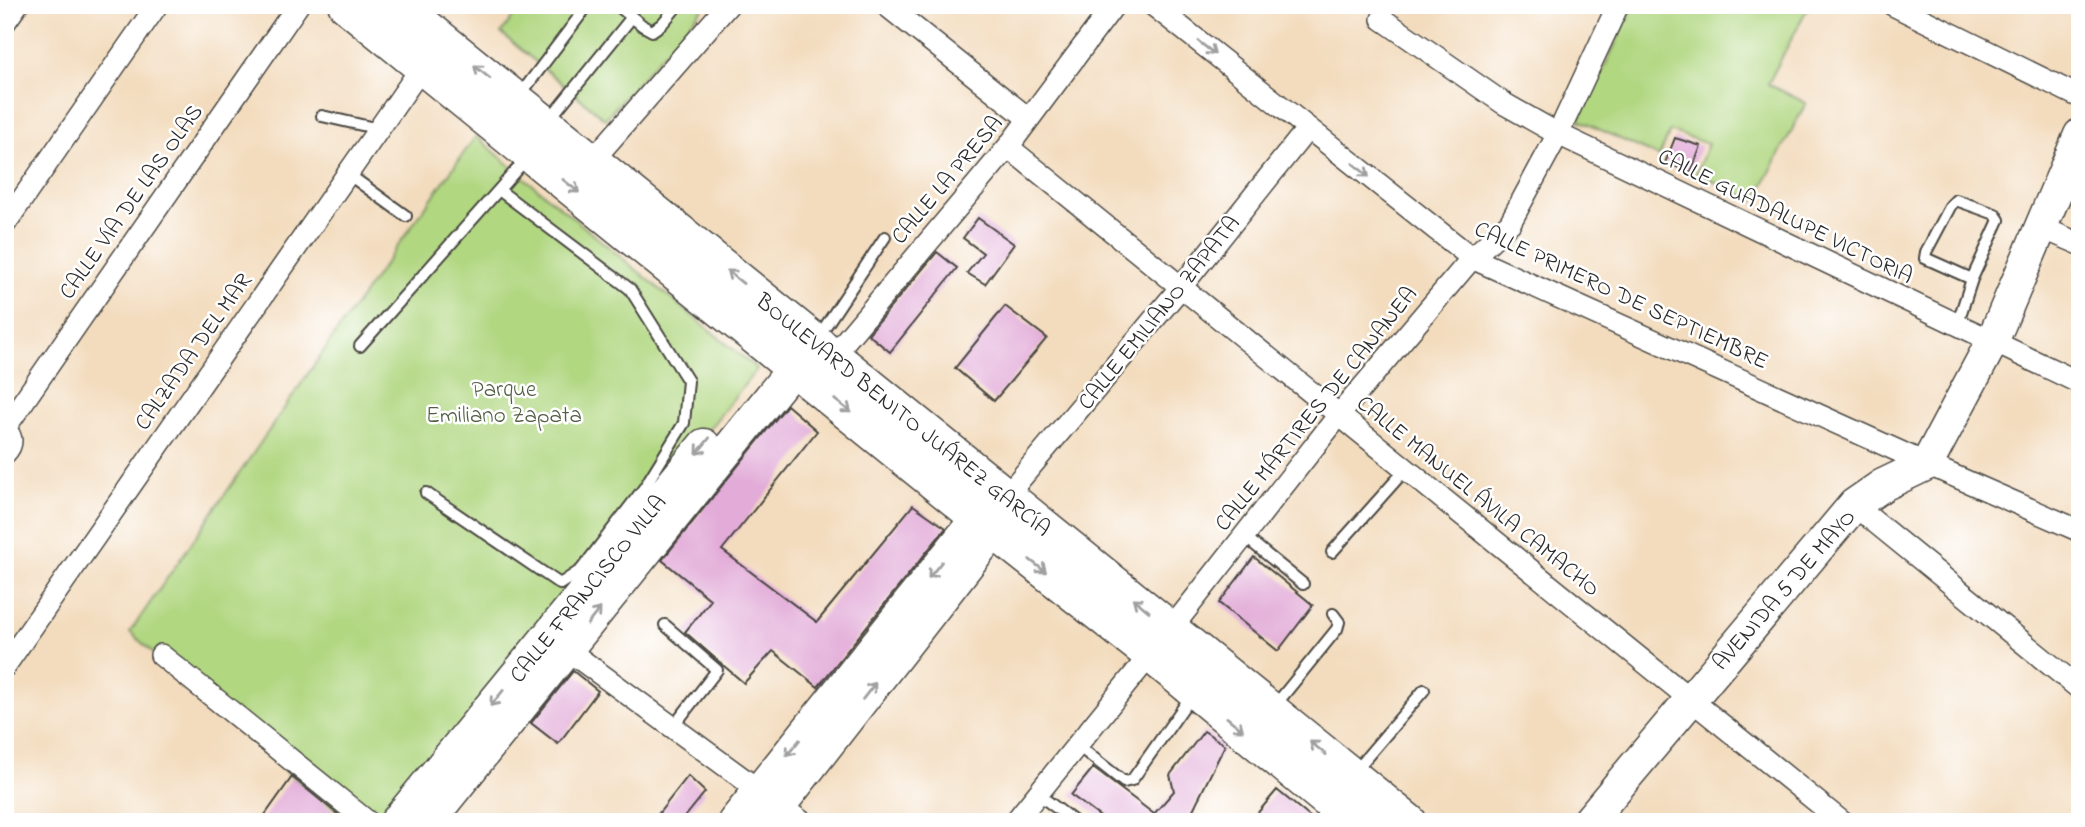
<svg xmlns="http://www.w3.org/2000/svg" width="2085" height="827" font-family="'Indie Flower',sans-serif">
	<rect width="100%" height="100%" fill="#fff"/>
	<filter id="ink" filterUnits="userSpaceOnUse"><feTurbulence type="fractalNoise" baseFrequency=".0143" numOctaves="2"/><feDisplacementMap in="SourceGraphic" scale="14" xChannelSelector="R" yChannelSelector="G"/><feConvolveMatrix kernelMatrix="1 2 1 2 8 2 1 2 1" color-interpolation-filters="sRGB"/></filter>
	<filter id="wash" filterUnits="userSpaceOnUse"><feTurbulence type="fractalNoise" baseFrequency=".00686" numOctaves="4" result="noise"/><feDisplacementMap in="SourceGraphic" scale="28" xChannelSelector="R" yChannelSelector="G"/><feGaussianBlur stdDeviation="1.57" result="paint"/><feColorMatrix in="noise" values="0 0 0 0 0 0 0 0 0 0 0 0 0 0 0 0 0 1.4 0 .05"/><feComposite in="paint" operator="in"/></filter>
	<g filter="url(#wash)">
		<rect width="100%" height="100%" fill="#f3dcbe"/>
		<path fill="#b1d781" stroke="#6e8156" stroke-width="2" d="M522,5H706L605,119L501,33Z
			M1634,5H1809L1768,84L1806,103L1755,201L1696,173L1708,144L1670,131L1659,157L1579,120Z
			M476,136L527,180L757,369L396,820L354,822L292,777L130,632L352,310Z"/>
		<g id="blocks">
			<path fill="#e2abd8" d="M1675,138L1701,146L1691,172L1665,163Z
				M978,218L1014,244L985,284L967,273L983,253L963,238Z
				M937,252L957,268L890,352L868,334Z
				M1005,306L1047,338L994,401L955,368Z
				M787,405L817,431L722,550L817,622L913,505L946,528L818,687L773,651L744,683L724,666L685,632L711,600L662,560Z
				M1254,557L1313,605L1278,651L1219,603Z
				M573,671L598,691L558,744L531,723Z
				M1204,731L1225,745L1187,822H1107L1071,795L1093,768L1154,814L1174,791L1170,775Z
				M688,776L705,792L681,822H652Z
				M292,777L347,822H260Z
				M1277,790L1316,822H1250Z"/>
		</g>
	</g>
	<g filter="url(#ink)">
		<use href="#blocks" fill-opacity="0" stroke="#494641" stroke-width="2"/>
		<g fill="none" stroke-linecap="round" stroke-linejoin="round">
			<defs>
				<path id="lane" d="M617,5L643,26L652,31L662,24L678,5
					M520,95L588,5
					M322,116L379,129
					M548,121L632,17
					M348,174L406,216
					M1957,325L1972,279L1999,220L1995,214L1956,200L1951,205L1926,252L1925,258L1972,279
					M817,339L885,237
					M360,346L527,158
					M426,493L560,584L581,570L644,488L684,423L688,381L630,289L499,190
					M1244,536L1303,584
					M1332,552L1406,469
					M665,625L717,670L673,727
					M1273,708L1337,629L1339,622L1333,614
					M1077,745L1124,782L1132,780L1192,695
					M1355,771L1424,690
					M1038,794L1075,822"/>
				<path id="street" d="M886,5L1029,119
					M1153,5L1472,258L1927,464L2080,531
					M1893,5L2080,97
					M1382,19L1503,103L1558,134L2080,383
					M5,22L17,5
					M1008,147L1842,822
					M592,161L728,5
					M5,224L157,5
					M2040,227L2080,244
					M826,364L1008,147L1114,5
					M5,428L298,5
					M5,429C13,437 13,445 5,453
					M1006,496L1181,287L1308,128
					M1854,505L2080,689
					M558,643L802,822
					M161,655L368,822
					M5,666L422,67
					M1015,822L1171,629L1339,415L1472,258L1510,223L1558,134L1618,5"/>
				<path id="secondary" d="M396,822L704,445
					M428,822L809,349
					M734,822L978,517
					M767,822L990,536
					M1588,822L1854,505L1883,485L1927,464L1992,342L2080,135"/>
				<path id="primary" d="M346,5L994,531L1150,654L1354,822
					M399,5L1409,822"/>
			</defs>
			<use href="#lane" stroke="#494641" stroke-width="14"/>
			<use href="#street" stroke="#494641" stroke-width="24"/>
			<use href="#secondary" stroke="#494641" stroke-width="35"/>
			<use href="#primary" stroke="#494641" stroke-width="38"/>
			<use href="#lane" stroke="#fff" stroke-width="10"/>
			<use href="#street" stroke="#fff" stroke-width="21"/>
			<use href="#secondary" stroke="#fff" stroke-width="32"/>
			<use href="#primary" stroke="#fff" stroke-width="35"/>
		</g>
		<defs><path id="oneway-shaft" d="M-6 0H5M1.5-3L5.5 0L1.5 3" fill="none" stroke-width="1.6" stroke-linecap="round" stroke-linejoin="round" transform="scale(1.75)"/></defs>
		<g stroke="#a0a0a0">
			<use href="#oneway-shaft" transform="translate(1207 48) rotate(38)"/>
			<use href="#oneway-shaft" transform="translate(482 72) rotate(-141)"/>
			<use href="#oneway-shaft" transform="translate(1361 170) rotate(39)"/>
			<use href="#oneway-shaft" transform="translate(571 186) rotate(39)"/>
			<use href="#oneway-shaft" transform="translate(735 277) rotate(-141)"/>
			<use href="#oneway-shaft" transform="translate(843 406) rotate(38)"/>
			<use href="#oneway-shaft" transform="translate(703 446) rotate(129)"/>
			<use href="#oneway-shaft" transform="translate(1038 566) rotate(38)"/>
			<use href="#oneway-shaft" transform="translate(935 570) rotate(129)"/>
			<use href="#oneway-shaft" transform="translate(1141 605) rotate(-141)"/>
			<use href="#oneway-shaft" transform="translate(594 616) rotate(-51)"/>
			<use href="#oneway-shaft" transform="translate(869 691) rotate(-52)"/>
			<use href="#oneway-shaft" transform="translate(497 698) rotate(129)"/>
			<use href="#oneway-shaft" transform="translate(1235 724) rotate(39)"/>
			<use href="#oneway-shaft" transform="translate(793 748) rotate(129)"/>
			<use href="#oneway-shaft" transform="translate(1318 748) rotate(-141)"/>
		</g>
	</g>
	<g text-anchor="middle" stroke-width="5" stroke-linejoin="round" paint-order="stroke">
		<g font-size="23" fill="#2b2b2b" stroke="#fff">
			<text transform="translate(946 179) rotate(-50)" y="8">CALLE LA PRESA</text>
			<text transform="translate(130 201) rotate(-55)" y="8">CALLE VÍA DE LAS OLAS</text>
			<text transform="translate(1786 215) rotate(26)" y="8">CALLE GUADALUPE VICTORIA</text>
			<text transform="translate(1622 294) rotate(25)" y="8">CALLE PRIMERO DE SEPTIEMBRE</text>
			<text transform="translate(1158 312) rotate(-51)" y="8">CALLE EMILIANO ZAPATA</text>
			<text transform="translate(192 351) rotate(-55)" y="8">CALZADA DEL MAR</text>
			<text transform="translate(1315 408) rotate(-51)" y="8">CALLE MÁRTIRES DE CANANEA</text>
			<text transform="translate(904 414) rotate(39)" y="8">BOULEVARD BENITO JUÁREZ GARCÍA</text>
			<text transform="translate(1479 495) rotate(39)" y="8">CALLE MANUEL ÁVILA CAMACHO</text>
			<text transform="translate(587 588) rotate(-51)" y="8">CALLE FRANCISCO VILLA</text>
			<text transform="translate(1783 589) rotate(-49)" y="8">AVENIDA 5 DE MAYO</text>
		</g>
		<g font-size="23" fill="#535f45" stroke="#fff">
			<text x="504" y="396">Parque<tspan x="504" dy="26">Emiliano Zapata</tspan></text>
		</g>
	</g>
	<rect width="2085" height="827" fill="none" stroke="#fff" stroke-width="28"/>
</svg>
